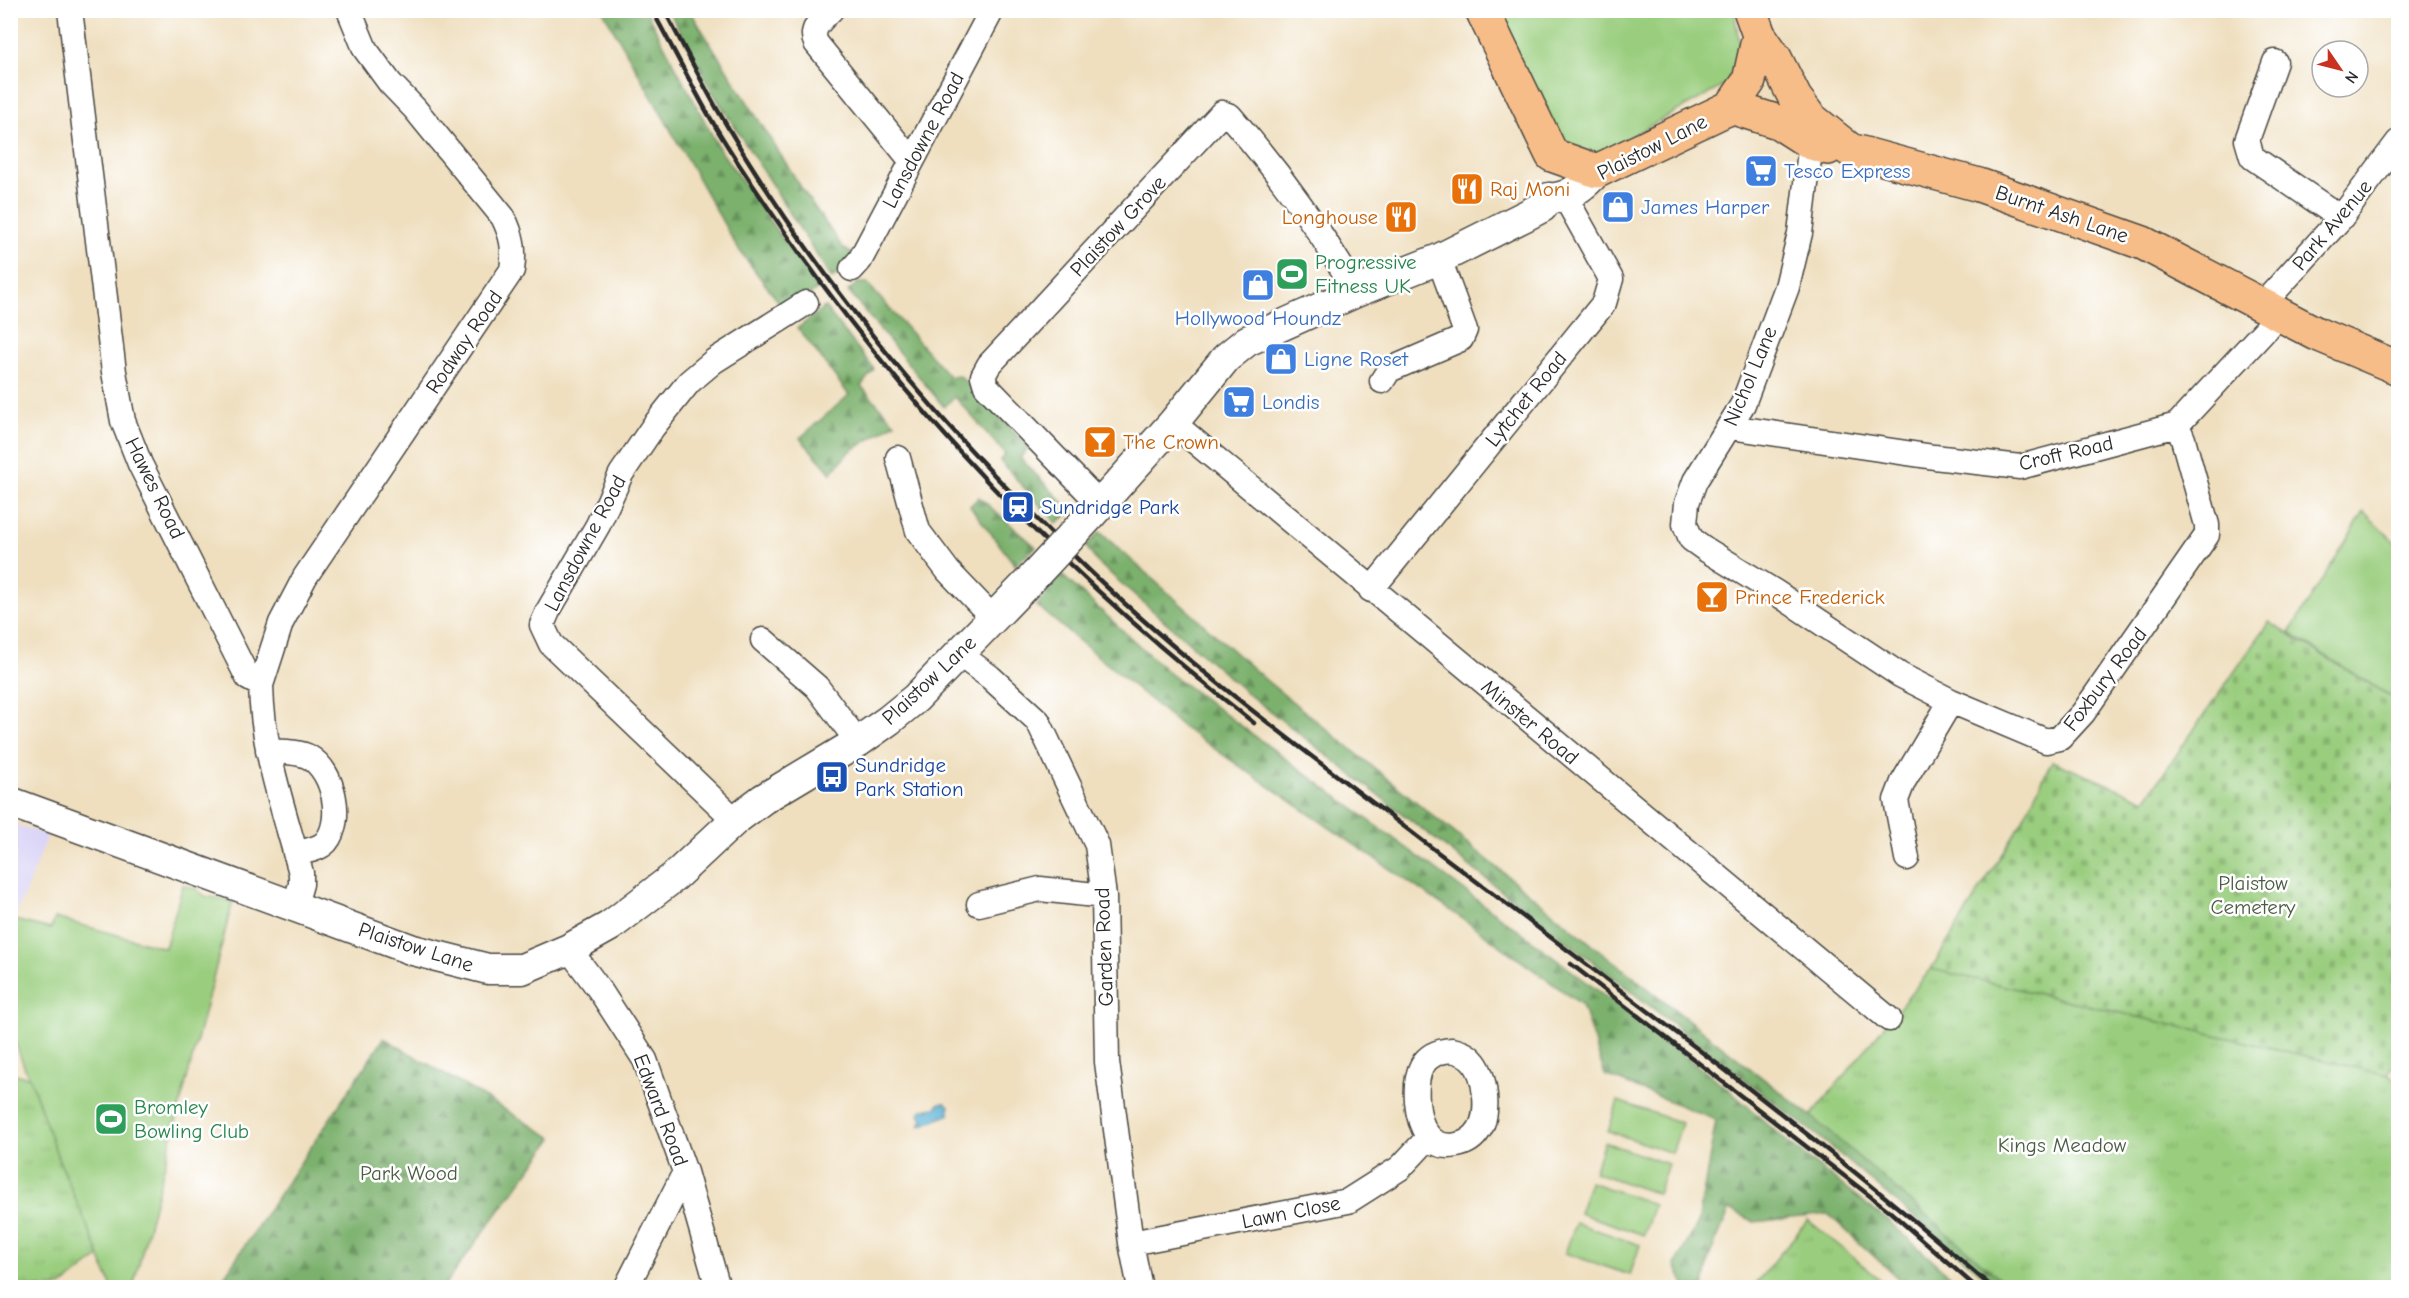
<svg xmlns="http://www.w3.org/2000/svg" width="2409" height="1298" font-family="'Comic Neue',sans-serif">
	<defs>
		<pattern id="forest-firs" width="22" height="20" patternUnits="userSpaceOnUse" patternTransform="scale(1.5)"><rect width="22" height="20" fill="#7bb16d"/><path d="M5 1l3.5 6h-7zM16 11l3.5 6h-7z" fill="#65905a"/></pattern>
		<pattern id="cemetery-stones" width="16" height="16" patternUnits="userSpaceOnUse" patternTransform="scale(1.5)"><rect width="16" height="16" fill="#9ace7e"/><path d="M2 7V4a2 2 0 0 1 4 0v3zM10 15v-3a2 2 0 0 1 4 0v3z" fill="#85b16d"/></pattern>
		<pattern id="park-tufts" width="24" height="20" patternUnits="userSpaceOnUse" patternTransform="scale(1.5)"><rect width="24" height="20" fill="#9ace7e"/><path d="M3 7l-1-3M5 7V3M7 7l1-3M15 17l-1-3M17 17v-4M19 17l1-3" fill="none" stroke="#85b16d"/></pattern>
	</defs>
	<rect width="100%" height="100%" fill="#fff"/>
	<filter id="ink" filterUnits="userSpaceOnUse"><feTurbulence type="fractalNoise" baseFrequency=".0167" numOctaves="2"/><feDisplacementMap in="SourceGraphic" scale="12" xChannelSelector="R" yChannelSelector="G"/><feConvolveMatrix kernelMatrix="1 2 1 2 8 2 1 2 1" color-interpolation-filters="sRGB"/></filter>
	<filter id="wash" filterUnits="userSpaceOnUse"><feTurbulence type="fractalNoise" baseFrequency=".008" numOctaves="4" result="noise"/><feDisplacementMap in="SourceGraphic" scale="24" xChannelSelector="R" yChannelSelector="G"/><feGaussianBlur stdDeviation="1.35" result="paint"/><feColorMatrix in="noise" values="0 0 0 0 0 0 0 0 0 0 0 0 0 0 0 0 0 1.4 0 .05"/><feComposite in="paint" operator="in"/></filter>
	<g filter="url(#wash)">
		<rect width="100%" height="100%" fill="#efdfbf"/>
		<path fill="#dbd6f7" d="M11,823L48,835L14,920L11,938Z"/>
		<path fill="#9ace7e" stroke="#627c54" stroke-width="1.5" d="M1495,11H1734L1741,53L1727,84L1600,153L1574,156L1551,133Z
			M2364,512L2398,545V701L2289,633Z
			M183,885L196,889L205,896L233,901L133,1287H112L58,1158L11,1031L10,938L14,920L51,929L55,918L165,948Z
			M1618,1101L1682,1123L1672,1153L1608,1131Z
			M1604,1142L1668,1164L1658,1194L1594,1172Z
			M1590,1182L1654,1204L1644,1235L1579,1213Z
			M1576,1223L1640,1245L1630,1275L1565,1253Z"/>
		<path fill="url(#forest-firs)" stroke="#536e4c" stroke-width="1.5" d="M603,11H646L720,150L818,289L786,312L737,247Z
			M669,11H690L804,192L843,248L855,255L847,268L832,279L710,88Z
			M858,283H867L950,377L960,376L1029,448L1020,458L1072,512L1056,523L1000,461L1005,454L955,397L944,407L848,291Z
			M825,307L874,369L861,386L895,423L849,452L831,473L800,438L849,395L798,328Z
			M979,497L1036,547L1015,565L970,506Z
			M1100,532L1267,681L1594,946L1811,1116L2010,1287H1997L1824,1141L1248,694L1097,562L1086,546Z
			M1061,574L1168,672L1526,936L1728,1089L1791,1145L1893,1225L1962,1287H1898L1902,1282L1828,1214L1754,1222L1730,1209L1709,1257L1704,1287H1685L1675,1265L1698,1223L1716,1120L1605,1075L1582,1005L1473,926L1184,728L1037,606Z
			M384,1038L553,1138L443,1287H217Z"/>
		<path fill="url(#cemetery-stones)" stroke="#627c54" stroke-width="1.5" d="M2269,622L2398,701V1058L2388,1075L1931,969L2021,823L2052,761L2145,800Z"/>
		<path fill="url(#park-tufts)" stroke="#627c54" stroke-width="1.5" d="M1931,969L2388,1075L2398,1081V1287H2010L1811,1116Z
			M11,1073L30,1078L58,1158L100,1256L61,1287H11Z
			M1808,1220L1888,1286L1887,1287H1753Z"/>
		<path fill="#53aed1" stroke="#3f6c7e" stroke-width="1.5" d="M940,1103H946L949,1106V1115L920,1126L923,1119L919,1114L922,1110L935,1108Z"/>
	</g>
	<g filter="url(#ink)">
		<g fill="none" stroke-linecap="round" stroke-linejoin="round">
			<defs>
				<path id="minor" d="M70,10L114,372L123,421L140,464L248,678L261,685C262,750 284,810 301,873V884L295,905
					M831,10C822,19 809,29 816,43L911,160
					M2275,62L2247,140L2252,157L2341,218
					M1811,143L1800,233L1787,287L1743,404L1695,481L1687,503L1685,524L1691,539L1705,549L1775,592L1900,675L1951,701L2046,741L2060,738L2083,713L2207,535V525L2183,439L2177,425
					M852,269L860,260L992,10
					M2263,304L2341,218L2398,142
					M1382,381L1389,370L1461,339L1465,330L1439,259
					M1173,423L1889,1019
					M1730,427L1934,457L2020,467L2177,425L2281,313
					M898,458L918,531L948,571L993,618
					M1101,505L986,386L983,376L989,365L1222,113L1230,116C1278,171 1320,229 1356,292
					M1371,590L1604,303L1611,279L1569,204L1570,193
					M763,640L817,687L858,742
					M959,654L990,677L1038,721L1097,845L1104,896L1107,1062L1131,1243L1140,1288
					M261,685L281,623L305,577L512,270C515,249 512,235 503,217L415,109L390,83L365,49L349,10
					M268,751C280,752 298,751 309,757C334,771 344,820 326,842C318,850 306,851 295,853
					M735,820L551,644L542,625L548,611L598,525L621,474L653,427L689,382L714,361L806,303
					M1907,858L1896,800L1903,782L1951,701
					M979,904L1040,889L1104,896
					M569,949L599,989L645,1060L685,1172L718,1288
					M1452,1050C1460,1052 1467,1054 1472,1060C1486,1074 1490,1114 1479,1130C1474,1138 1467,1143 1457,1145C1429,1151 1419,1125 1417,1102C1415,1074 1420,1052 1452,1050Z
					M1131,1243L1348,1201L1400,1168L1429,1137
					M626,1288L685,1172"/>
				<path id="tertiary" d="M1549,198C1567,200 1586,184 1597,171
					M1089,517L1173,423L1226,358L1247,341L1356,292L1439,259L1527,215L1542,207L1549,198
					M10,802L413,950L488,969H522L569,949L610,926L674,877L735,820L763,799L858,742L889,720L916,698L1036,574"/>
				<path id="primary" d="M1482,10L1552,155L1597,171L1731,107L1749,81L1759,35
					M1750,10L1759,35L1775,58L1795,98L1810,118L1850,150L1979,185L2143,243L2317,334L2398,368
					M1731,107L1778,122L1811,143L1828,148"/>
			</defs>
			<use href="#minor" stroke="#484641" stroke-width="27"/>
			<use href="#tertiary" stroke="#484641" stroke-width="33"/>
			<use href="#primary" stroke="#484641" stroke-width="36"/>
			<use href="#minor" stroke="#fff" stroke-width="24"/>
			<use href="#tertiary" stroke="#fff" stroke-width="30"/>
			<use href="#primary" stroke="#f7bd88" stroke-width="33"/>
			<path stroke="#2b2b2b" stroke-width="4.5" d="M652,10C671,45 689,80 708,114C734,159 764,202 794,245C922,427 1078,586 1254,723
				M664,10C682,43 699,77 717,109C817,282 948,436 1092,573C1193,670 1308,753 1419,838C1613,985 1809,1128 1993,1288
				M1571,964L1888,1210L1977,1288"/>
			<defs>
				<path id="tertiary-bridge" d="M1036,574L1089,517"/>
			</defs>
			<use href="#tertiary-bridge" stroke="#484641" stroke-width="33" stroke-linecap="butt"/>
			<use href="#tertiary-bridge" stroke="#fff" stroke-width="30"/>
		</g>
	</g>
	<defs>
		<symbol id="supermarket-square" viewBox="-11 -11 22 22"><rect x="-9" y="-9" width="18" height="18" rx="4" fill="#3f7fe0" stroke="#fff"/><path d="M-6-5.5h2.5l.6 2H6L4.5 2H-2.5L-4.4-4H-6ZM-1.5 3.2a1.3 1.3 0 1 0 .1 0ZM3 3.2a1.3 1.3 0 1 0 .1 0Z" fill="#fff"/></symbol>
		<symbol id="restaurant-square" viewBox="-11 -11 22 22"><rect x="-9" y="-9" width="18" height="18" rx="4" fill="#e8710a" stroke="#fff"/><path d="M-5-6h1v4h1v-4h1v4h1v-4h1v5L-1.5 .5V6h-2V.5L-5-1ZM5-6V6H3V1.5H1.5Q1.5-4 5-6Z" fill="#fff"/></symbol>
		<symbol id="shop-square" viewBox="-11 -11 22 22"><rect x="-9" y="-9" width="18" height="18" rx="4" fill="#3f7fe0" stroke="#fff"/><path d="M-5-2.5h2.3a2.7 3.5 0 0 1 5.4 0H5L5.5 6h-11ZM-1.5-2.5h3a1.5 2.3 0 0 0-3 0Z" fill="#fff"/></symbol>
		<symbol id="stadium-square" viewBox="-11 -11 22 22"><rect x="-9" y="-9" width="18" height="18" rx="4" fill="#2e9e5b" stroke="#fff"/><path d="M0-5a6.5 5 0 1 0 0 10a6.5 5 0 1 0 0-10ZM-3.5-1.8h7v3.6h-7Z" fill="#fff"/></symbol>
		<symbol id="bar-square" viewBox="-11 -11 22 22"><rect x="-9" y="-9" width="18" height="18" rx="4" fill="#e8710a" stroke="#fff"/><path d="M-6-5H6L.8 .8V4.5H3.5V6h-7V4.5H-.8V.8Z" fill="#fff"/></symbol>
		<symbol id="station-square" viewBox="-11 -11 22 22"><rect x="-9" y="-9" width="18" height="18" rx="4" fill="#1a4fb4" stroke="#fff"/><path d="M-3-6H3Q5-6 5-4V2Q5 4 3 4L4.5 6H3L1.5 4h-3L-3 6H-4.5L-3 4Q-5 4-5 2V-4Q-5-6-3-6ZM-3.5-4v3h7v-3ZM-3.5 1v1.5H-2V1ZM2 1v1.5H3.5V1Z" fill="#fff"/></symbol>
		<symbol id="bus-square" viewBox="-11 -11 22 22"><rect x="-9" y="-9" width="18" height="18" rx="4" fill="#1a4fb4" stroke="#fff"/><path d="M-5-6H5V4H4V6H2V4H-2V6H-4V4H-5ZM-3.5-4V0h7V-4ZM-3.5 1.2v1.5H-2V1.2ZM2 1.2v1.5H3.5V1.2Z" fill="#fff"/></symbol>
	</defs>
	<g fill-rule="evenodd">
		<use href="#supermarket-square" x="1742" y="152" width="38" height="38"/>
		<use href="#restaurant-square" x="1448" y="170" width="38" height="38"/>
		<use href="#shop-square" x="1599" y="188" width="38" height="38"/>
		<use href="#restaurant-square" x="1382" y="198" width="38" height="38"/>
		<use href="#stadium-square" x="1273" y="255" width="38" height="38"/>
		<use href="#shop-square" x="1239" y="266" width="38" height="38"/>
		<use href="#shop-square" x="1262" y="340" width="38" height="38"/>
		<use href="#supermarket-square" x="1220" y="383" width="38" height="38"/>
		<use href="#bar-square" x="1081" y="423" width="38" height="38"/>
		<use href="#station-square" x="999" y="488" width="38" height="38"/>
		<use href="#bar-square" x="1693" y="578" width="38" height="38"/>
		<use href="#bus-square" x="813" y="758" width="38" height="38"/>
		<use href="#stadium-square" x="92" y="1100" width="38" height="38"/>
	</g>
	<g text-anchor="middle" stroke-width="5" stroke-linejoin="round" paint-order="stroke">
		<g font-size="21" fill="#2b2b2b" stroke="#fff">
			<text transform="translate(923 140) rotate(-62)" y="7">Lansdowne Road</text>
			<text transform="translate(1652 147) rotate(-27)" y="7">Plaistow Lane</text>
			<text transform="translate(2062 214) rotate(19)" y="7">Burnt Ash Lane</text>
			<text transform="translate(2332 225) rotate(-50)" y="7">Park Avenue</text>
			<text transform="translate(1118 226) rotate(-47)" y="7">Plaistow Grove</text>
			<text transform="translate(464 342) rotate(-56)" y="7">Rodway Road</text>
			<text transform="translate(1750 376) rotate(-67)" y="7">Nichol Lane</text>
			<text transform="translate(1526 399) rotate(-51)" y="7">Lytchet Road</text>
			<text transform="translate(2066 453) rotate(-13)" y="7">Croft Road</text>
			<text transform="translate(155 488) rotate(64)" y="7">Hawes Road</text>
			<text transform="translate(585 543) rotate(-62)" y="7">Lansdowne Road</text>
			<text transform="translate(2105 679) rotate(-53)" y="7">Foxbury Road</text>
			<text transform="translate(929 680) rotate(-43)" y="7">Plaistow Lane</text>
			<text transform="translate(1530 722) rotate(40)" y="7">Minster Road</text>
			<text transform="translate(416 947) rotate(18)" y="7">Plaistow Lane</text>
			<text transform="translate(1104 947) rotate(-92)" y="7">Garden Road</text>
			<text transform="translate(661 1110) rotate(69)" y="7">Edward Road</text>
			<text transform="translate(1291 1212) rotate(-11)" y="7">Lawn Close</text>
		</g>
		<g font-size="21" fill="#366cbe" stroke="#fff" text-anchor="start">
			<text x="1784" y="178">Tesco Express</text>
			<text x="1641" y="214">James Harper</text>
			<text x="1258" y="325" text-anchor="middle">Hollywood Houndz</text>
			<text x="1304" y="366">Ligne Roset</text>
			<text x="1262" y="409">Londis</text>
		</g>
		<g font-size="21" fill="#c56008" stroke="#fff" text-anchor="start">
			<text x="1490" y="196">Raj Moni</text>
			<text x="1378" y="224" text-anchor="end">Longhouse</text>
			<text x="1123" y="449">The Crown</text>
			<text x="1735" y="604">Prince Frederick</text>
		</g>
		<g font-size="21" fill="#27864d" stroke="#fff" text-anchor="start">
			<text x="1315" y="269">Progressive<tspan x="1315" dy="24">Fitness UK</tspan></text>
			<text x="134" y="1114">Bromley<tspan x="134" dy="24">Bowling Club</tspan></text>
		</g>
		<g font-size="21" fill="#164399" stroke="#fff" text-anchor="start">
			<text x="1041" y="514">Sundridge Park</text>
			<text x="855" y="772">Sundridge<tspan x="855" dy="24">Park Station</tspan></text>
		</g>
		<g font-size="21" fill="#4c5c44" stroke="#fff">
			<text x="2253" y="890">Plaistow<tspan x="2253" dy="24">Cemetery</tspan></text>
			<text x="2062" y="1152">Kings Meadow</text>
			<text x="409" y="1180">Park Wood</text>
		</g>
	</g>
	<rect width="2409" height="1298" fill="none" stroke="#fff" stroke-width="36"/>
	<g transform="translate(2340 69) rotate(125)"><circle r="28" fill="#ffffff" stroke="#aaaaaa" stroke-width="1.5"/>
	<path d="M0-4.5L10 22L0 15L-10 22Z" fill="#c8321e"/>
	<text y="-9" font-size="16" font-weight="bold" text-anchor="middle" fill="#2b2b2b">N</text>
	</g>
</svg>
